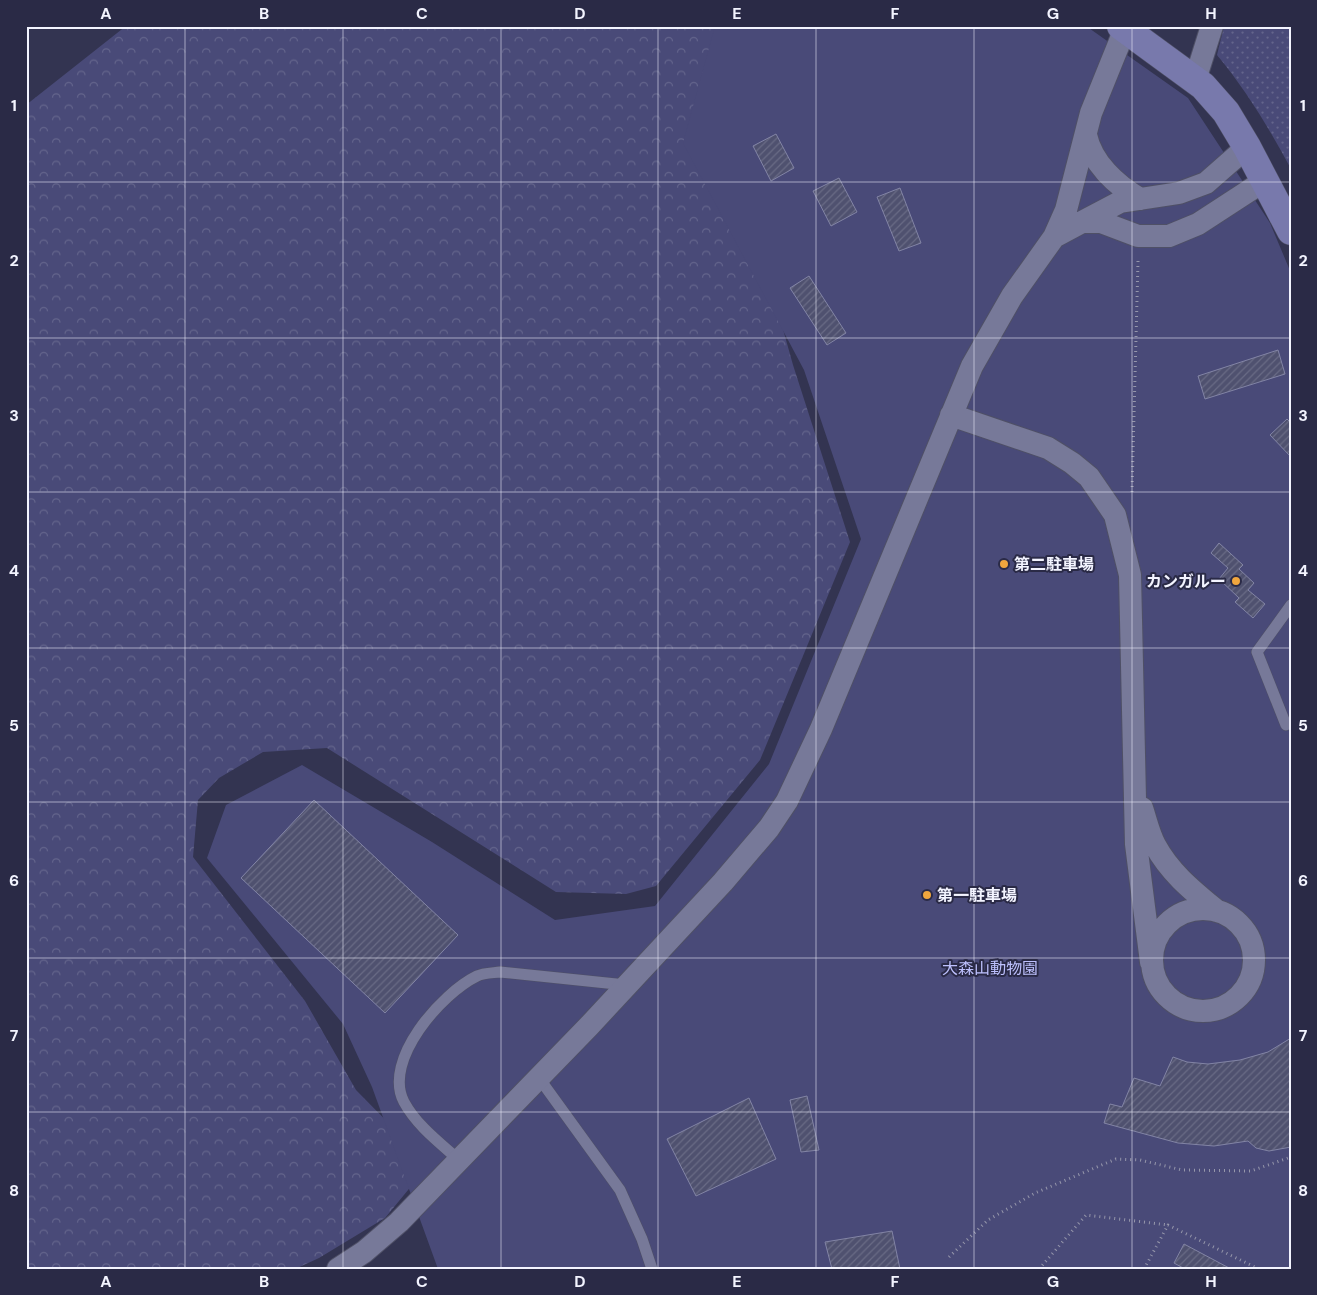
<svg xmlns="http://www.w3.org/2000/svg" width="1317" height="1295" font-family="'DM Sans','Noto Sans JP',sans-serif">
	<defs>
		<pattern id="grass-dots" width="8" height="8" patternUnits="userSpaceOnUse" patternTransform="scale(1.25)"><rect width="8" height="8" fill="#494a78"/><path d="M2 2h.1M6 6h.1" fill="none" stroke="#64658c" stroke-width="1.8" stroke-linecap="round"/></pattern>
		<pattern id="forest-crowns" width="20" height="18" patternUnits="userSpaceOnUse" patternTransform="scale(1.25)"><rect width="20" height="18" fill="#494a78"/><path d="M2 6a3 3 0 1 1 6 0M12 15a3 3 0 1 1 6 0" fill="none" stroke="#64658c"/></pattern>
		<pattern id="building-hatch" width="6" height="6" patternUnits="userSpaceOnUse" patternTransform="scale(1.25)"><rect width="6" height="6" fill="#4f516f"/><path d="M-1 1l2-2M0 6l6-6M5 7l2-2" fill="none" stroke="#696b85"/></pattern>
	</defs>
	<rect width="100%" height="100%" fill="#333451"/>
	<path fill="url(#grass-dots)" d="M1224,26H1291V169C1269,128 1246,90 1217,55Z"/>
	<path fill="url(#forest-crowns)" d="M126,26H1034L753,222L793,365L850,542L760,760L656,886L626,894L556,892L327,748L263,752L219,778L198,800L193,857L305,1001L356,1090L417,1152L422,1173L385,1218L319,1258L295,1269H26V105Z"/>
	<path fill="#494a78" d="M715,26H1086L1188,98L1270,223L1291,273V1269H438L372,1087L343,1024L207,858L226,805L302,765L432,842L555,920L655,906L769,764L861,539L804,370L683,143Z"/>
	<path fill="url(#building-hatch)" stroke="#8284a5" d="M776,134L794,168L771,181L753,146Z
		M839,178L857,212L831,226L813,191Z
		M900,188L921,243L899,251L877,197Z
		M809,276L846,333L827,345L790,288Z
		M1278,350L1285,374L1205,399L1198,376Z
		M1287,419L1291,423V457L1270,435Z
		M1219,543L1243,565L1239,569L1254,583L1248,590L1265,604L1253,618L1235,602L1239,598L1219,579L1228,568L1211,553Z
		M314,800L458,935L385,1013L241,878Z
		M1291,1038V1147L1269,1151L1256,1148L1248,1141L1214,1146L1178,1143L1104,1123L1110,1104L1122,1107L1134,1078L1160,1086L1173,1057L1187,1062L1208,1064L1240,1060L1268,1052Z
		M807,1096L819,1150L801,1152L790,1100Z
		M749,1098L776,1159L696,1196L667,1139Z
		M892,1231L900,1269H832L825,1242Z
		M1184,1244L1231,1269H1185L1174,1263Z"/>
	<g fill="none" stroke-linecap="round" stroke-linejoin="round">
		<defs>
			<path id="lane" d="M1286,725L1257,652L1291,605
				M539,1078L620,1190L642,1239L652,1269
				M459,1160C440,1143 417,1126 404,1102C382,1060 442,993 477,976C483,973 492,973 500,972L626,985"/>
			<path id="street" d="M1195,80L1212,26
				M1086,135C1092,163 1116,185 1140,199
				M1082,222L1120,202L1179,193L1206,183L1247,147
				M1054,237L1082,222H1101L1138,236H1169L1198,224L1264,181
				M951,415L1048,448L1072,463L1089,477L1115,515L1130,575L1136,844L1151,962
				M1142,808C1146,820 1149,834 1155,845C1170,873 1193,891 1217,911
				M1152 960a51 51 0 1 1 102 0a51 51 0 1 1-102 0Z
				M338,1269L364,1252L399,1222L589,1026L723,882L769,828L787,801L821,729L972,366L1012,296L1054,237L1066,210L1091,113L1125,29"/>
			<path id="secondary" d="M1121,26L1203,86L1226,112L1247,147L1291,231"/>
		</defs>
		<use href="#lane" stroke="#4f5066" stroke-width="12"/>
		<use href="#street" stroke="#4f5066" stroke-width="24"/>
		<use href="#secondary" stroke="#4f5066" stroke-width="29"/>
		<path stroke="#9697ab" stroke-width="3" stroke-dasharray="1 4" stroke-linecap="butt" d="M1132,492L1138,261
			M949,1257L988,1220L1035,1193L1116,1159L1140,1160L1182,1170L1251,1171L1291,1157
			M1039,1269L1086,1215L1168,1225
			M1144,1269L1168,1225L1259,1269"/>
		<use href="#lane" stroke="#777999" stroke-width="11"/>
		<use href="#street" stroke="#777999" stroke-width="22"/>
		<use href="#secondary" stroke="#7879ac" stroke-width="28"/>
	</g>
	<path fill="none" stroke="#f3f4ff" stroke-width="1" stroke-opacity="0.55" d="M185,26V1269M343,26V1269M501,26V1269M658,26V1269M816,26V1269M974,26V1269M1132,26V1269M26,182H1291M26,338H1291M26,492H1291M26,648H1291M26,802H1291M26,958H1291M26,1112H1291"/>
	<g fill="#f0a63e" stroke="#2a2a46" stroke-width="2">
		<circle cx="1004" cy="564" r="5"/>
		<circle cx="1236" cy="581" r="5"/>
		<circle cx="927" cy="895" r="5"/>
	</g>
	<g text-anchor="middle" stroke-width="4" stroke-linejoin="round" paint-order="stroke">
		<g font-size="16" font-weight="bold" fill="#f3f4ff" stroke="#2a2a46" text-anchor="start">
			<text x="1014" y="570">第二駐車場</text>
			<text x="1226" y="587" text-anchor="end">カンガルー</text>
			<text x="937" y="901">第一駐車場</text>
		</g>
		<g font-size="16" fill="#bdc0fd" stroke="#2a2a46">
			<text x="990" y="974">大森山動物園</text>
		</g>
	</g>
	<rect width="1317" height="1295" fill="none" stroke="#2a2a46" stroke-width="55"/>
	<rect x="28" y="28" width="1262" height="1240" fill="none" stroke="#f3f4ff" stroke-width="2"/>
	<g font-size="16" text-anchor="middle" font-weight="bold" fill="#f3f4ff">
		<text x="106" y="19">A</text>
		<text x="264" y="19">B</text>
		<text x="422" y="19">C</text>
		<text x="580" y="19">D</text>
		<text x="737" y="19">E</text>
		<text x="895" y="19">F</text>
		<text x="1053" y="19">G</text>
		<text x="1211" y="19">H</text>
		<text x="14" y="111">1</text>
		<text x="1303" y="111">1</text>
		<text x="14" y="266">2</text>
		<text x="1303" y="266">2</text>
		<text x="14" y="421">3</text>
		<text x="1303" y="421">3</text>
		<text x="14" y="576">4</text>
		<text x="1303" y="576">4</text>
		<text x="14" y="731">5</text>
		<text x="1303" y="731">5</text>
		<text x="14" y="886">6</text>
		<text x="1303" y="886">6</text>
		<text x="14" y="1041">7</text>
		<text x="1303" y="1041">7</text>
		<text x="14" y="1196">8</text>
		<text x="1303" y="1196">8</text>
		<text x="106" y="1287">A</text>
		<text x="264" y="1287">B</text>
		<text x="422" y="1287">C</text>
		<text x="580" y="1287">D</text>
		<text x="737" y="1287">E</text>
		<text x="895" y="1287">F</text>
		<text x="1053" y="1287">G</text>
		<text x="1211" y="1287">H</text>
	</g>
</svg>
